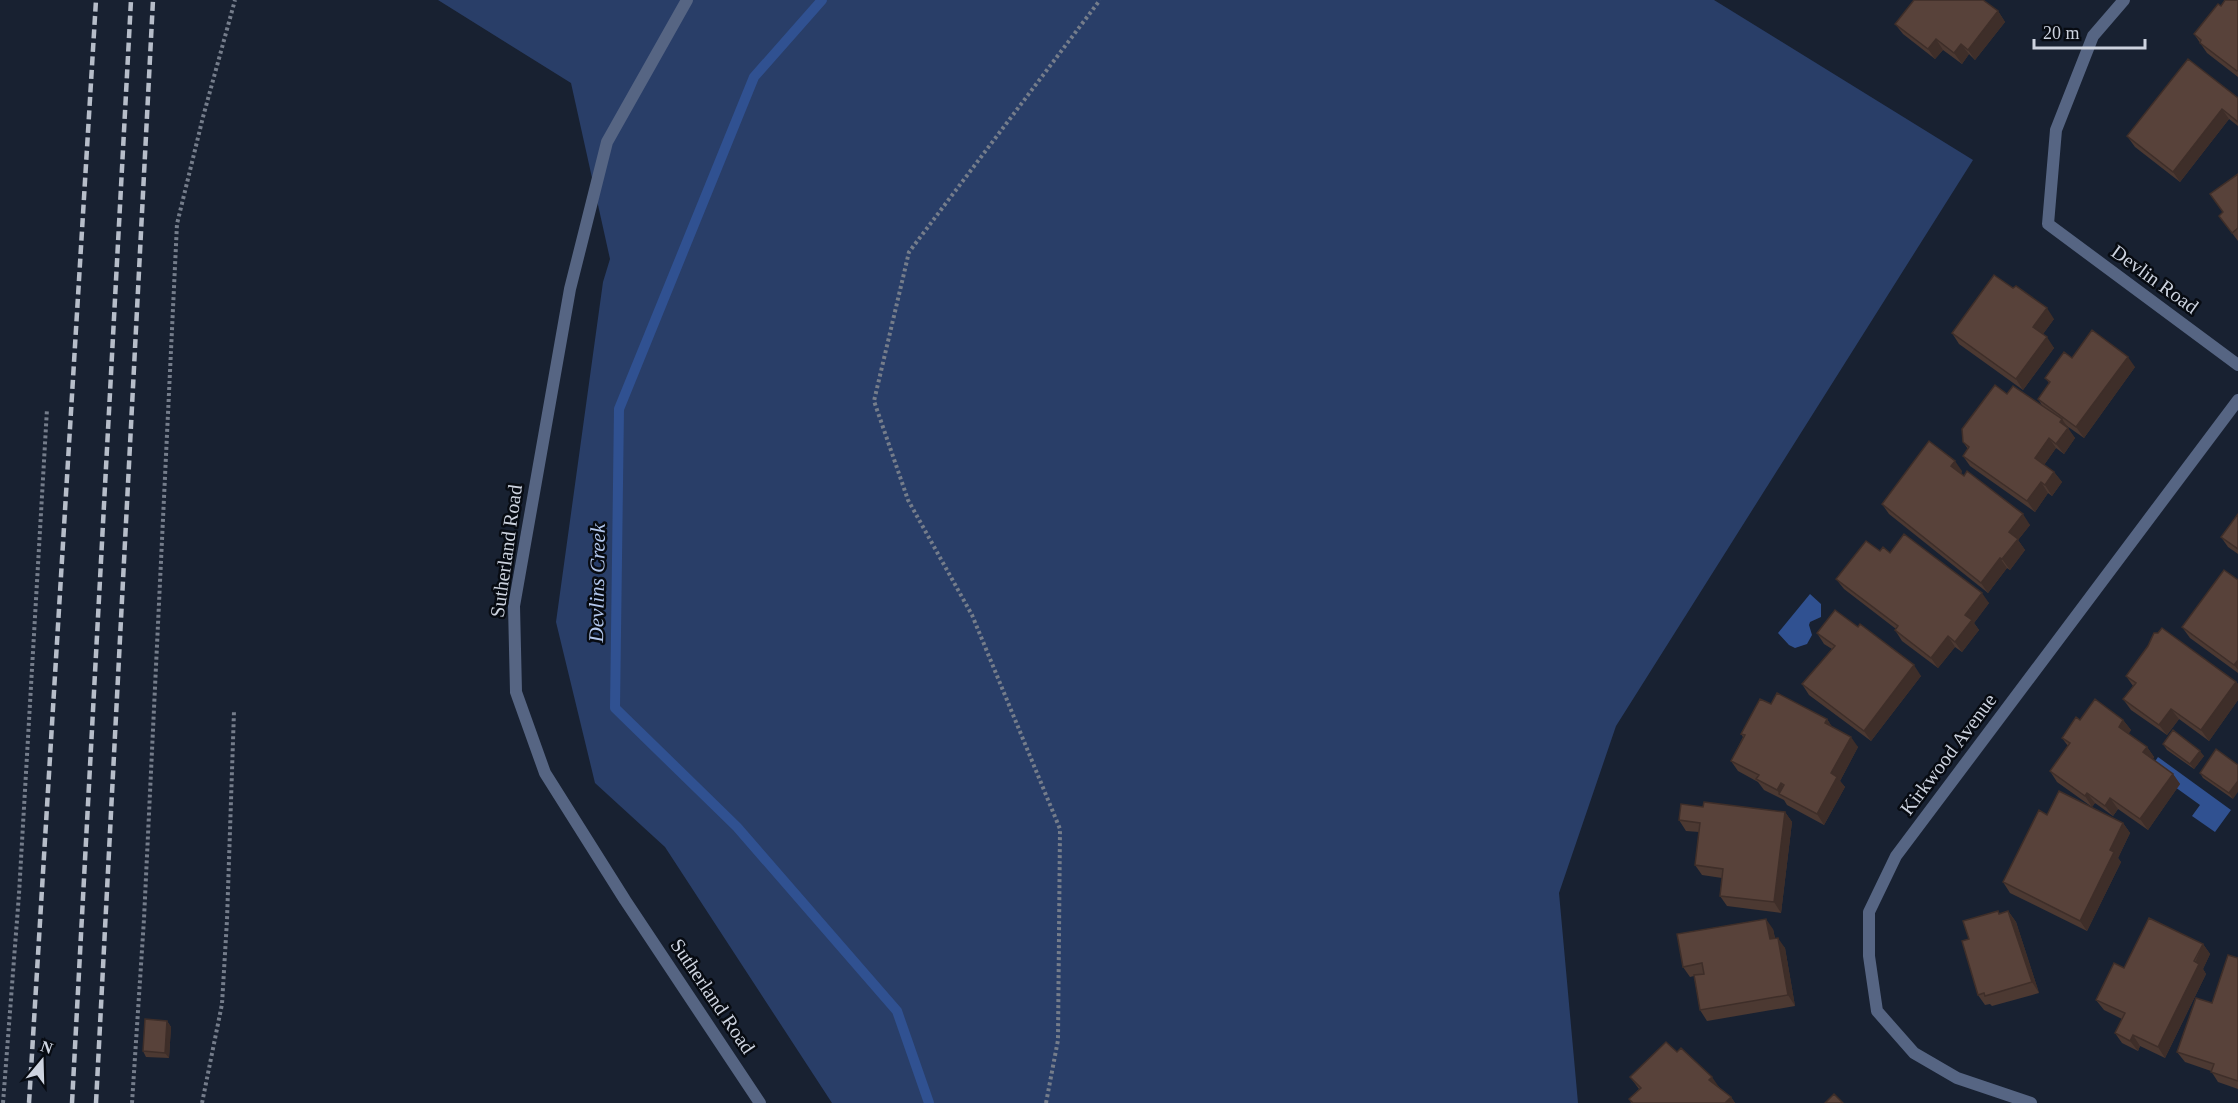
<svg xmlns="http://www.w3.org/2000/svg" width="2238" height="1103" font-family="Georgia,serif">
	<rect width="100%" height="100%" fill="#182131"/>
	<path fill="#293e68" d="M438,0H1714L1973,160L1616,726L1559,893L1578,1103H832L665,847L595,783L556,622L603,282L610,259L571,83Z"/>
	<path fill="#305191" d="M1810,594L1821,604V617L1810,622L1809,625L1812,635L1807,644L1795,648L1789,645L1778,633Z
		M2158,757L2231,810L2215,832L2192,816L2200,805L2150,769Z"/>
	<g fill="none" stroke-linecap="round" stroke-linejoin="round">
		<path stroke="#305191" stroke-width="10" d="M822,0L754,77L619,409L615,708L737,827L897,1011L929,1103"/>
		<path stroke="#757d8b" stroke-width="4" stroke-dasharray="3 3" stroke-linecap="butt" d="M3,1103L19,894L47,409
			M132,1103L144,919L177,224L203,117L235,0
			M202,1103L222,1004L227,920L234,711
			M1046,1103L1058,1040L1060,829L972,615L908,500L874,401L909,252L1100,0"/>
		<path stroke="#566583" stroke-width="12" d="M687,0L607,142L570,289L514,606L516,692L545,773L625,900L760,1103
			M2124,0L2093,36L2056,130L2048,224L2238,365
			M2031,1103L1957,1078L1914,1053L1877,1011L1869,956V912L1896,856L2238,400"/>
		<path stroke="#b6bdc9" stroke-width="4.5" stroke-dasharray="9 4.5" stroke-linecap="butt" d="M29,1103L96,0
			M72,1103L131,0
			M96,1103L153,0"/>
	</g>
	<path fill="#4c3932" d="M2238,0V77L2207,53L2194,34L2221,6Z
		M1998,11L2005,22L1975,60L1969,54L1962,64L1943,50L1935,59L1903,34L1895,24Z
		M2238,98V126L2229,119L2180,182L2135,147L2127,136Z
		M2238,174V241L2219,216L2223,212Z
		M2054,319L2043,334L2054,348L2023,390L1959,344L1952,333Z
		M2072,358L2135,367L2084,438L2064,424L2075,438L2064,454L2056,448L2044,465L2054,472L2062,482L2052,496L2048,493L2035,512L1970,466L1963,456L1968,449L1963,442L2007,394L2043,407L2038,399L2049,383L2045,378Z
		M1962,471L1961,474L2030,525L2018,540L2025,550L2010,570L2007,568L1988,593L1889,514L1882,504Z
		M2238,514V554L2228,547L2221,537Z
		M1880,551L1890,553L1989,603L1974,623L1979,630L1962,652L1955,647L1938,668L1902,641L1895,630L1896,629L1844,589L1836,579Z
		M2238,580V673L2190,638L2182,627Z
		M1817,633L1921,676L1871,741L1809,695L1802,684L1832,649L1824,644Z
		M2126,676L2236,682L2238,684V700L2209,741L2179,719L2167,735L2131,710L2123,699L2133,686Z
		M1771,704L1827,719L1832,727L1858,747L1840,781L1845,787L1824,825L1787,805L1784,800L1764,790L1758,782L1738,771L1731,761L1743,737L1741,734Z
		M2080,720H2123L2131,730L2128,734L2147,747L2154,757L2153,759L2173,774L2180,784L2148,830L2118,809L2113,816L2095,803L2092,807L2057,782L2050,771L2068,746L2062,738Z
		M2163,744L2204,756L2194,769L2167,750Z
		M2216,749L2233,799L2203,778L2200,773Z
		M1703,807L1785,812L1792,822L1781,913L1727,906L1720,896L1722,878L1702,875L1695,865L1699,832L1686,831L1679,820Z
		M2047,815L2123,823L2130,833L2118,858L2121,862L2087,931L2010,893L2003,882Z
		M1998,911L2000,914L2008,911L2016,922L2039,993L1992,1006L1990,1004L1985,1005L1978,995L1969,939Z
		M1773,929L1775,938L1785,948L1795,1006L1707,1021L1700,1010L1694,976L1690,977L1683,967Z
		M2203,944L2210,954L2203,969L2206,974L2165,1058L2140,1046L2138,1051L2122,1043L2115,1033L2122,1019L2104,1010L2096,1000L2124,968Z
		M2238,958V1089L2218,1082L2211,1071L2185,1062L2177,1052L2212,1003Z
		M167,1021L171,1027L169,1058L146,1057L143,1051Z
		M1677,1052L1731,1097L1735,1103H1631L1629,1099L1639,1089L1630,1077Z"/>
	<path fill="#3e2e29" d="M1998,11L2005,22L1975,60L1968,50Z
		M1936,39L1943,50L1935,59L1928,49Z
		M1961,44L1969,54L1962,64L1954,53Z
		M2222,109L2229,119L2180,182L2173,172Z
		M2047,308L2054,319L2040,338L2033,327Z
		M2047,337L2054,348L2023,390L2016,379Z
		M2128,357L2135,367L2084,438L2076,427Z
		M2062,419L2075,438L2064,454L2056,444L2060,422Z
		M2049,438L2056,448L2042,468L2035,458Z
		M1955,461L1962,471L1958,477L1951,466Z
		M2054,472L2062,482L2052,496L2045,485Z
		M2041,482L2048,493L2035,512L2027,501Z
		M2023,514L2030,525L2018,540L2025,550L2010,570L2002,559L2009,532Z
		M2000,558L2007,568L1988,593L1981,583Z
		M1982,593L1989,603L1974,623L1979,630L1962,652L1955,642L1965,615Z
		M1948,636L1955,647L1938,668L1931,658Z
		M2238,660V670L2234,665Z
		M1914,665L1921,676L1871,741L1864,731Z
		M2236,682L2238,684V700L2209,741L2201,730Z
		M2171,709L2179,719L2167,735L2159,725Z
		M1827,719L1834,730L1825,723Z
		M2123,720L2131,730L2126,738L2119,727Z
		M1851,737L1858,747L1840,781L1845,787L1824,825L1817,814L1831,773Z
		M2147,747L2154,757L2150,763L2143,752Z
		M2200,751L2204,756L2194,769L2190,764Z
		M2173,774L2180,784L2148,830L2140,819Z
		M2238,781V792L2233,799L2229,793Z
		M1781,783L1788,794L1780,795L1777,790Z
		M2087,793L2095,803L2092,807L2085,796Z
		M2110,798L2118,809L2113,816L2105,806Z
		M1785,812L1792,822L1781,913L1774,902Z
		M2123,823L2130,833L2118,858L2121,862L2087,931L2080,921L2110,850Z
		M2008,911L2016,922L2039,993L2032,982Z
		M1766,919L1773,929L1777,949L1770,939Z
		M1778,938L1785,948L1795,1006L1788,995Z
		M2203,944L2210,954L2203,969L2206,974L2165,1058L2158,1047Z
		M167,1021L171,1027L169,1058L165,1053Z
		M2133,1035L2140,1046L2138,1051L2130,1041Z
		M1712,1077L1719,1087L1716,1091L1709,1080Z
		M1731,1097L1735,1103H1725Z"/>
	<path fill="#58423a" stroke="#3e2e29" stroke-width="1.5" d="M1914,0H1983L1998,11L1968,50L1961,44L1954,53L1936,39L1928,49L1895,24Z
		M2225,0H2238V70L2237,71L2200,43L2201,40L2194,34L2218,4L2221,6Z
		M2188,59L2238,98V122L2222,109L2173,172L2127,136Z
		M2238,174V228L2232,233L2219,216L2223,212L2210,194Z
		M1994,275L2013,288L2016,286L2047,308L2033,327L2047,337L2016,379L1952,333Z
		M2092,330L2128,357L2076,427L2038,399L2050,382L2045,378L2064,352L2072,358Z
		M1995,385L2007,394L2013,386L2062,419L2060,422L2068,428L2056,444L2049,438L2035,458L2054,472L2045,485L2041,482L2027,501L1963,456L1969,447L1963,442L1962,429Z
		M1929,441L1955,461L1951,466L1964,476L1967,471L2023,514L2009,532L2018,539L2002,559L2000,558L1981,583L1882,504Z
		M2238,514V549L2221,537Z
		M1904,534L1982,593L1965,615L1972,620L1955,642L1948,636L1931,658L1895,630L1898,626L1836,579L1866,541L1880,551L1883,547L1890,553Z
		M2224,570L2238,580V660L2234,665L2182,627Z
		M1835,610L1858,627L1860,624L1914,665L1864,731L1802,684L1835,646L1817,633Z
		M2162,628L2236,682L2201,730L2171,709L2159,725L2123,699L2136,683L2126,676L2148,646L2154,633H2158Z
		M1777,693L1827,719L1825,723L1851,737L1831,773L1837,777L1817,814L1779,794L1784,785L1781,783L1777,790L1756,779L1759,775L1731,761L1745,735L1741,734L1760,699L1771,704Z
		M2095,699L2123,720L2119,727L2147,747L2143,752L2173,774L2140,819L2110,798L2105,806L2087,793L2085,796L2050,771L2070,743L2062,738L2076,717L2080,720Z
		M2173,730L2200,751L2190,764L2163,744Z
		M2216,749L2238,765V781L2229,793L2200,773Z
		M2059,791L2123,823L2110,850L2114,852L2080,921L2003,882L2039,810L2047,815Z
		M1704,802L1785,812L1774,902L1720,896L1723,869L1695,865L1700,823L1679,820L1681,804L1703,807Z
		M1998,911L1999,914L2008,911L2032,982L1985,996L1984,993L1978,995L1962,941L1969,939L1963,921Z
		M2149,918L2203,944L2194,961L2199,964L2158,1047L2133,1035L2130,1041L2115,1033L2125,1013L2096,1000L2114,963L2124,968Z
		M1766,919L1770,939L1778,938L1788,995L1700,1010L1694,975L1704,974L1702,963L1683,967L1677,934Z
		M2228,955L2238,958V1081L2211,1072L2214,1064L2177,1052L2196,998L2212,1003Z
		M145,1019L167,1021L165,1053L143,1051Z
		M1666,1042L1677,1052L1681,1048L1712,1077L1709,1080L1731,1097L1725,1103H1633L1629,1099L1641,1088L1630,1077Z
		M1834,1094L1843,1103H1825Z"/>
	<g text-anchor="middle" stroke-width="5" stroke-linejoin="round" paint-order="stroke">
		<g font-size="20" fill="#cdd3df" stroke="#070b12">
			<text transform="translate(2155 279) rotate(36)" y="7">Devlin Road</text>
			<text transform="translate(506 551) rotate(-82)" y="7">Sutherland Road</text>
			<text transform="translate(1948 754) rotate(-53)" y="7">Kirkwood Avenue</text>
			<text transform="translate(713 996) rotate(56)" y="7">Sutherland Road</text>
		</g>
		<g font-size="21" font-style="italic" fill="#b3c7ed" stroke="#070b12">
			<text transform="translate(597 583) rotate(-89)" y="7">Devlins Creek</text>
		</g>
	</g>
	<g transform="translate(42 1061) rotate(19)" stroke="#070b12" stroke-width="4.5" paint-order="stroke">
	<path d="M0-4.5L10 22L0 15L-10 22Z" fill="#cdd3df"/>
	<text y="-9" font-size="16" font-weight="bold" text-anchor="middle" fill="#cdd3df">N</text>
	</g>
	<path d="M2034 39v9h111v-9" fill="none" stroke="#cdd3df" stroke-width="3"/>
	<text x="2043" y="39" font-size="18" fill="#cdd3df" stroke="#070b12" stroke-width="4.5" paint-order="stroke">20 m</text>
</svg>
